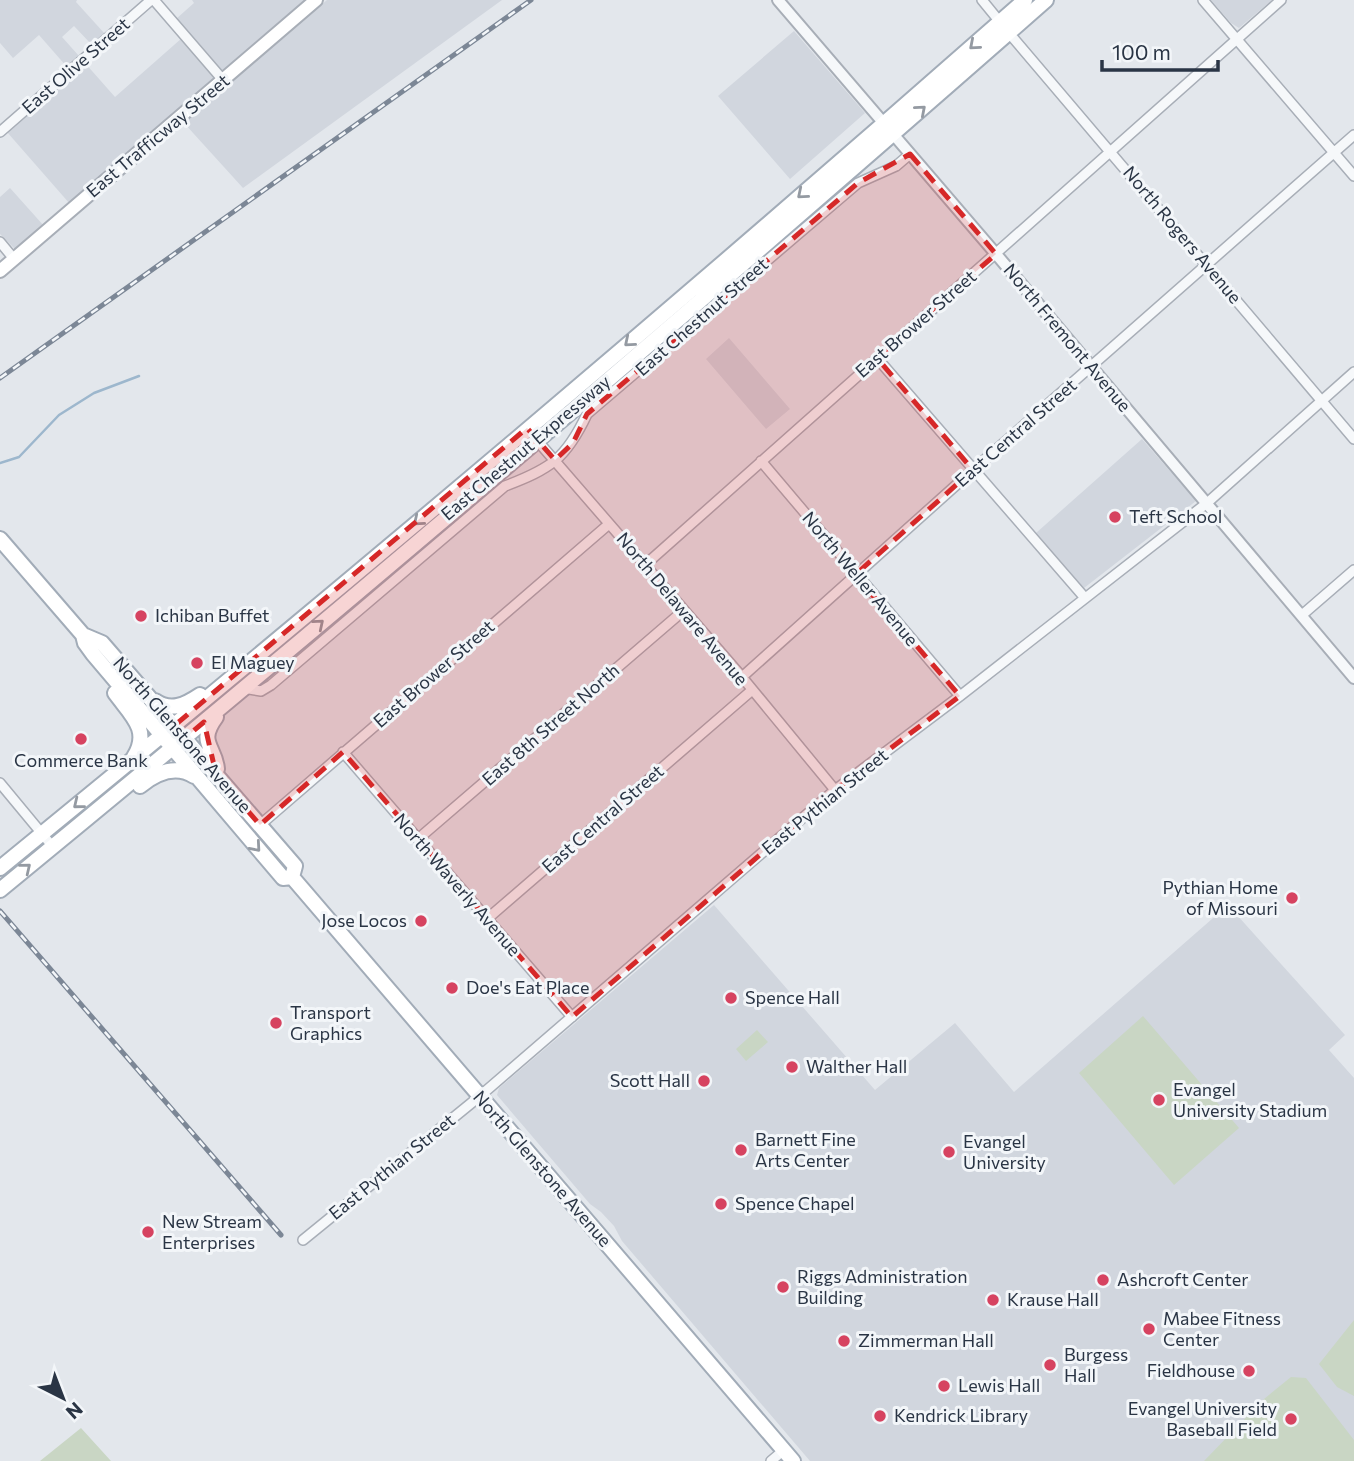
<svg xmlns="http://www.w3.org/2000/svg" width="1354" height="1461" font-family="Commissioner,sans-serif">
	<rect width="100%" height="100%" fill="#e3e7ec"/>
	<path fill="#d1d6de" d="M0,0H77L76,2L105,34L92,45L74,26L62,37L79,56L67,67L39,35L13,58L0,43Z
		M192,0H307L223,71L176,19L194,3Z
		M327,0H502L243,188L184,123Z
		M1211,0H1272L1239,28L1231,23Z
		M794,31L865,113L790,179L718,96Z
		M182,38L215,77L214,80L70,204L7,132L85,63L115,97Z
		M10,188L44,226L15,249L0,234V197Z
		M729,338L790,409L766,429L706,359Z
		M1142,439L1196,501L1084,588L1036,533Z
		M714,905L875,1090L955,1023L1014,1092L1228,905L1345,1035L1329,1050L1354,1078V1461H810L622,1241L614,1226L601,1212L590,1204L497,1095L499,1088Z"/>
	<path fill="#c9d6c4" d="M1143,1016L1239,1128L1174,1185L1079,1073Z
		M757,1030L768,1042L746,1061L736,1049Z
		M1354,1320V1396L1337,1387L1319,1364Z
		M1291,1377L1306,1378L1354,1440V1461H1204L1264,1399Z
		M81,1428L111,1461H40Z"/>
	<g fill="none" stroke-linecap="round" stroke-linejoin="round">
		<path stroke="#9db7cd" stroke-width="2.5" d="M0,463L19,457L59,415L94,393L139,376"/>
		<defs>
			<path id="minor" d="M154,0L223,80
				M982,0L1000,22
				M1203,0L1354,176
				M1009,33L1354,439
				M0,132L151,0
				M0,242L14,259
				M877,358L1085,598
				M535,438L742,677L835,790
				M761,461L960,696
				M645,565L1281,0
				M1302,615L1354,570
				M742,677L973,470L1354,135
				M243,688L261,691L271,685L505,486C550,469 566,459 587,414L858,183L896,166L910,154
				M343,752L572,1017
				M0,783L53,847
				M260,825L609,524
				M418,839L683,611
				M487,919L751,691
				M303,1240L480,1096L835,790L960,696L1207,503L1354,372
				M771,1461L784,1450"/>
			<path id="tertiary" d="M778,0L996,254L1354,678"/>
			<path id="secondary" d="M0,271L316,0"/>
			<path id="primary" d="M0,539L83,635L85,643L93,654L283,878L292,877
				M83,635L102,643L295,866L292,877
				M115,693C131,715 151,730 134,757
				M155,701C171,712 185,705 200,695
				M216,717C197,743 215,746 217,769
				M140,786C156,773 175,764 194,776
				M0,868C347,585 689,296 1025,0
				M292,877L793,1461
				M0,890C354,600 702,302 1046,0"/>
		</defs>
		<use href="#minor" stroke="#a8aeb7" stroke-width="12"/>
		<use href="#tertiary" stroke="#a8aeb7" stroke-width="14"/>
		<use href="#secondary" stroke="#a8aeb7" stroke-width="16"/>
		<use href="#primary" stroke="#a2acb8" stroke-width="18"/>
		<use href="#minor" stroke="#f6f8fa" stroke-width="9"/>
		<use href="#tertiary" stroke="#f6f8fa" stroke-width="10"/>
		<use href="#secondary" stroke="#fff" stroke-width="12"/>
		<use href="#primary" stroke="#fff" stroke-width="14"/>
		<defs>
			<path id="rail" d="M0,378L531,0
				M0,911L281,1235"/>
		</defs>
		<use href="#rail" stroke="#7c8796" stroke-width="5"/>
		<use href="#rail" stroke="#f3f6f9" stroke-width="2.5" stroke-dasharray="8" stroke-linecap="butt"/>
	</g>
	<defs><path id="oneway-chevron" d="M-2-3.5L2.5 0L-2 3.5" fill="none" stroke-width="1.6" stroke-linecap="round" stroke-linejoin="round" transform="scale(1.75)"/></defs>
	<g stroke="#949aa2">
		<use href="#oneway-chevron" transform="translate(974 45) rotate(139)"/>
		<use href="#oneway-chevron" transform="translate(921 110) rotate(-41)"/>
		<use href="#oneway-chevron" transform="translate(802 194) rotate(140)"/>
		<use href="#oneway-chevron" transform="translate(629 342) rotate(140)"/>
		<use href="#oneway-chevron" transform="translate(418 521) rotate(140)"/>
		<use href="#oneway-chevron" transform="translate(319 624) rotate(-40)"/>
		<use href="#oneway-chevron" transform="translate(78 804) rotate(141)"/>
		<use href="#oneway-chevron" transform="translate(256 847) rotate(49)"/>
		<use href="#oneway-chevron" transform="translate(26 868) rotate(-39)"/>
	</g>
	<path fill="#d62828" fill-opacity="0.2" stroke="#d62828" stroke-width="5" stroke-dasharray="14 9" stroke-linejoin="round" d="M910,154L996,254L877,358L973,470L855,575L960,696L835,790L572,1017L343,752L260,825L216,774L204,722L185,738L174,726L527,428L555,460L573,443L587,414L858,183Z"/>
	<g fill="#d64360" stroke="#f3f6f9" stroke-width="2.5">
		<circle cx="1115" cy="517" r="7"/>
		<circle cx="141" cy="616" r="7"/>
		<circle cx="197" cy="663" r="7"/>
		<circle cx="81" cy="739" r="7"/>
		<circle cx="1292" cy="898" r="7"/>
		<circle cx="421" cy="921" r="7"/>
		<circle cx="452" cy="988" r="7"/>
		<circle cx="731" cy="998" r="7"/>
		<circle cx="276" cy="1023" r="7"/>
		<circle cx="792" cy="1067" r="7"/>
		<circle cx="704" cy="1081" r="7"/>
		<circle cx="1159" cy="1100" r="7"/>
		<circle cx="741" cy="1150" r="7"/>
		<circle cx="949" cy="1152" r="7"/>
		<circle cx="721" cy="1204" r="7"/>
		<circle cx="148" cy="1232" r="7"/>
		<circle cx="1103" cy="1280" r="7"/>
		<circle cx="783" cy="1287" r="7"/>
		<circle cx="993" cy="1300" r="7"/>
		<circle cx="1149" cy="1329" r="7"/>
		<circle cx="844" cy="1341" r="7"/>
		<circle cx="1050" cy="1365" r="7"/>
		<circle cx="1249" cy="1371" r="7"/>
		<circle cx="944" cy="1386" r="7"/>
		<circle cx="880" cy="1416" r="7"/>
		<circle cx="1291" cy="1419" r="7"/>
	</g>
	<g text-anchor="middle" stroke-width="6" stroke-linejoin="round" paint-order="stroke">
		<g font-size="18" fill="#2a3545" stroke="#f3f6f9">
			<text transform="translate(76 66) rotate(-41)" y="6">East Olive Street</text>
			<text transform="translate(158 136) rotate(-40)" y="6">East Trafficway Street</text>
			<text transform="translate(1182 235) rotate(50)" y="6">North Rogers Avenue</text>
			<text transform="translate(702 317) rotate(-41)" y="6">East Chestnut Street</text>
			<text transform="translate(916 324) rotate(-41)" y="6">East Brower Street</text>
			<text transform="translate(1067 338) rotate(50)" y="6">North Fremont Avenue</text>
			<text transform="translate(1016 433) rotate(-41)" y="6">East Central Street</text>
			<text transform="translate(526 448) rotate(-40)" y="6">East Chestnut Expressway</text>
			<text transform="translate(860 579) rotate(50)" y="6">North Weller Avenue</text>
			<text transform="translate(682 609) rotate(50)" y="6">North Delaware Avenue</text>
			<text transform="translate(434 674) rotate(-41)" y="6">East Brower Street</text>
			<text transform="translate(551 725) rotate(-41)" y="6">East 8th Street North</text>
			<text transform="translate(182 735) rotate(49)" y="6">North Glenstone Avenue</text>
			<text transform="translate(825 802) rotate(-39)" y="6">East Pythian Street</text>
			<text transform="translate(603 819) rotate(-41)" y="6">East Central Street</text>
			<text transform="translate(457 885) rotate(49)" y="6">North Waverly Avenue</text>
			<text transform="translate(392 1167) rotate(-39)" y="6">East Pythian Street</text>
			<text transform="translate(542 1169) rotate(49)" y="6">North Glenstone Avenue</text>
		</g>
		<g font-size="18" fill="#2a3545" stroke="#f3f6f9" text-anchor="start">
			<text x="1129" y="523">Teft School</text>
			<text x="155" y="622">Ichiban Buffet</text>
			<text x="211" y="669">El Maguey</text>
			<text x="81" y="767" text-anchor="middle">Commerce Bank</text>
			<text x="1278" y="894" text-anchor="end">Pythian Home<tspan x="1278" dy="21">of Missouri</tspan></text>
			<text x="407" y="927" text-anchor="end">Jose Locos</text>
			<text x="466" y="994">Doe's Eat Place</text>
			<text x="745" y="1004">Spence Hall</text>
			<text x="290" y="1019">Transport<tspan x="290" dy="21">Graphics</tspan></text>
			<text x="806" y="1073">Walther Hall</text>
			<text x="690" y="1087" text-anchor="end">Scott Hall</text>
			<text x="1173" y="1096">Evangel<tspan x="1173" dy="21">University Stadium</tspan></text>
			<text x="755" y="1146">Barnett Fine<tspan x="755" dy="21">Arts Center</tspan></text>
			<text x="963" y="1148">Evangel<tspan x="963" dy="21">University</tspan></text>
			<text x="735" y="1210">Spence Chapel</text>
			<text x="162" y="1228">New Stream<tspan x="162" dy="21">Enterprises</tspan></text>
			<text x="797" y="1283">Riggs Administration<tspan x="797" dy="21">Building</tspan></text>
			<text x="1117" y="1286">Ashcroft Center</text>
			<text x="1007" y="1306">Krause Hall</text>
			<text x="1163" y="1325">Mabee Fitness<tspan x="1163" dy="21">Center</tspan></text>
			<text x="858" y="1347">Zimmerman Hall</text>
			<text x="1064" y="1361">Burgess<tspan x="1064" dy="21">Hall</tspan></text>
			<text x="1235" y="1377" text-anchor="end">Fieldhouse</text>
			<text x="958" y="1392">Lewis Hall</text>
			<text x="1277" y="1415" text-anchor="end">Evangel University<tspan x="1277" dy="21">Baseball Field</tspan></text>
			<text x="894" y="1422">Kendrick Library</text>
		</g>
	</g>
	<g transform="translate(63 1398) rotate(138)" stroke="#f3f6f9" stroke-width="5" paint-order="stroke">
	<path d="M0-5L12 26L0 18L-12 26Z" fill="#2a3545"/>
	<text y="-10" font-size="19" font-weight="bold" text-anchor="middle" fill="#2a3545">N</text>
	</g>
	<path d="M1102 60v10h116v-10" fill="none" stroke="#2a3545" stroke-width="3.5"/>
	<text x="1112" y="60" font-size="21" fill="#2a3545" stroke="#f3f6f9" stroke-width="5" paint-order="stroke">100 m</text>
</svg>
